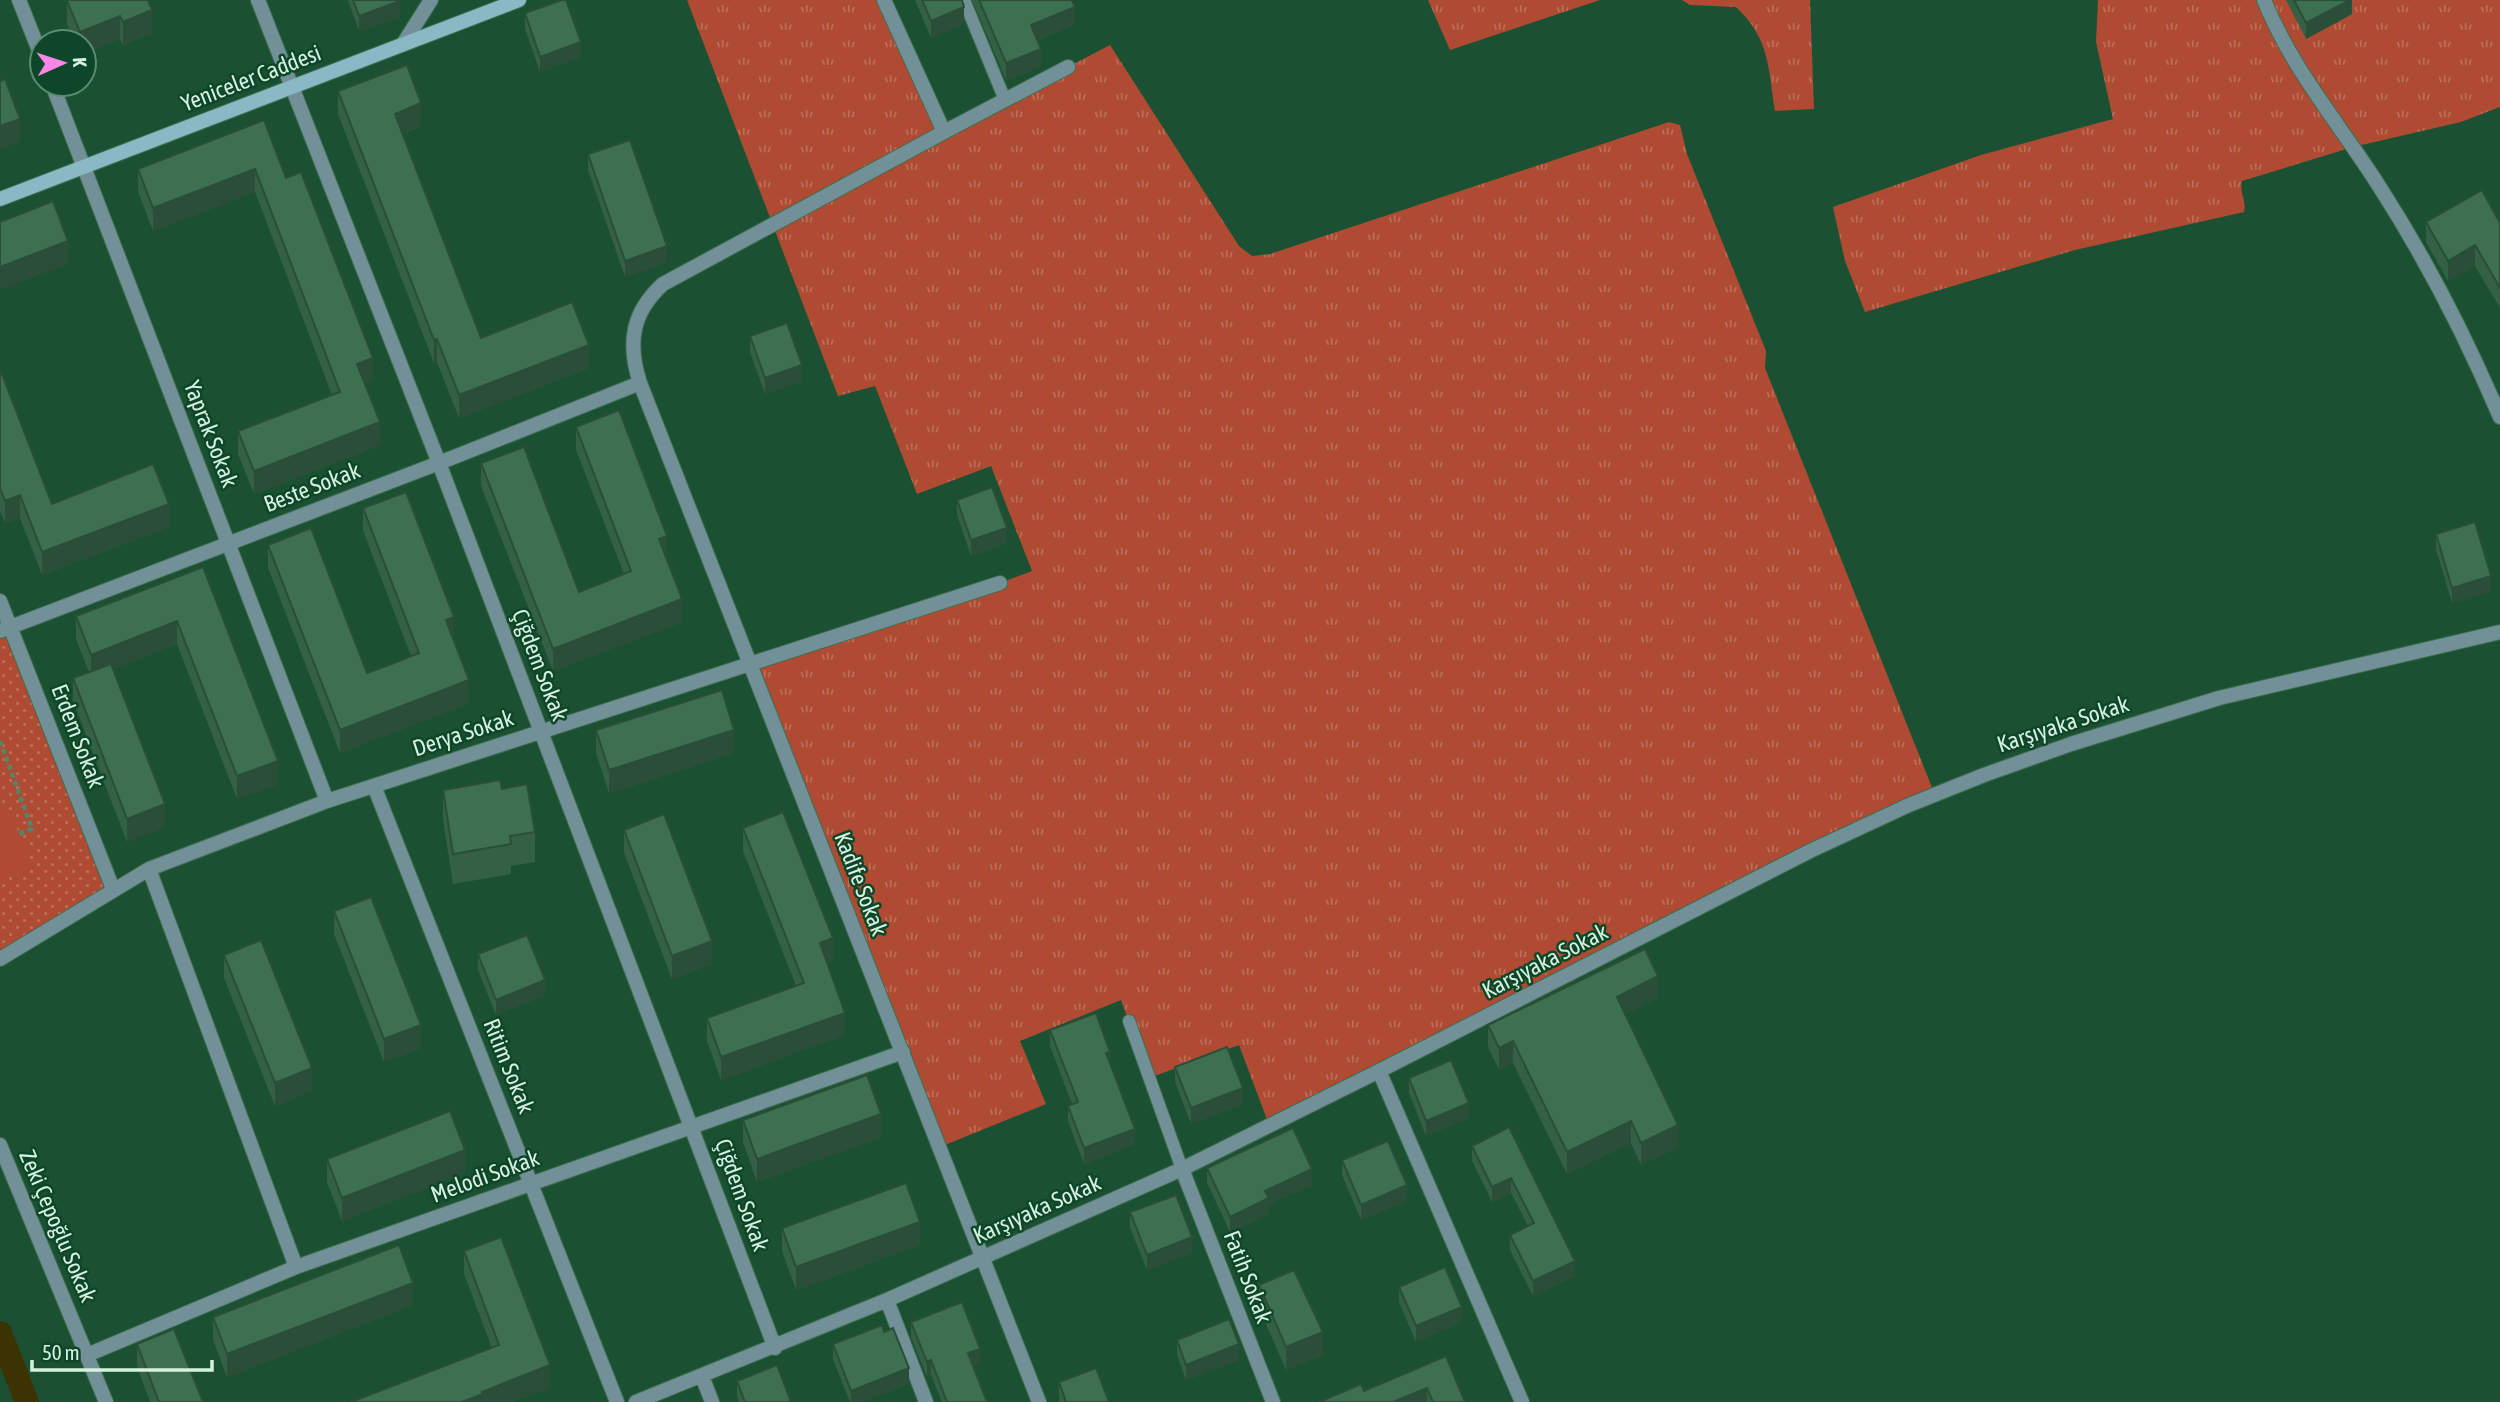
<svg xmlns="http://www.w3.org/2000/svg" width="2500" height="1402" font-family="'Asap Condensed',sans-serif">
	<defs>
		<pattern id="grass-tufts" width="24" height="20" patternUnits="userSpaceOnUse" patternTransform="scale(1.75)"><rect width="24" height="20" fill="#ae4b32"/><path d="M3 7l-1-3M5 7V3M7 7l1-3M15 17l-1-3M17 17v-4M19 17l1-3" fill="none" stroke="#bc6e59"/></pattern>
		<pattern id="park-dots" width="8" height="8" patternUnits="userSpaceOnUse" patternTransform="scale(1.75)"><rect width="8" height="8" fill="#ae4b32"/><path d="M2 2h.1M6 6h.1" fill="none" stroke="#bc6e59" stroke-width="1.8" stroke-linecap="round"/></pattern>
	</defs>
	<rect width="100%" height="100%" fill="#1b5132"/>
	<path fill="url(#grass-tufts)" d="M687,0H884L944,132L1110,45L1239,246L1252,256L1270,254L1669,122L1680,125L1687,154L1766,351L1765,368L1935,795L1269,1125L1239,1045L1149,1078L1121,1000L1020,1041L1046,1104L940,1147L751,664L1000,583L1032,571L991,466L917,494L875,386L838,396Z
		M1428,0H1600L1450,50Z
		M1682,0H1810L1814,109L1775,111C1768,67 1770,39 1736,7L1690,5Z
		M2098,0H2500V107L2461,122L2353,147L2242,181C2239,192 2247,202 2244,212L2075,250L1865,312L1845,261L1833,207L1981,155L2113,119L2096,42Z"/>
	<path fill="url(#park-dots)" d="M11,627L113,889L0,959V631Z"/>
	<path fill="#ae4b32" d="M8,807L33,867L0,880V810Z"/>
	<g fill="none" stroke-linecap="round" stroke-linejoin="round">
		<path stroke="#3d3202" stroke-width="24" d="M0,1333L27,1402"/>
		<defs>
			<path id="lane" d="M964,0L1005,100
				M1129,1021L1182,1169"/>
			<path id="street" d="M19,0L42,58
				M258,0L439,463L775,1348
				M884,0L944,132L663,284C632,312 627,343 640,383L1039,1402
				M2264,0C2293,71 2339,123 2379,186C2426,259 2466,337 2500,417
				M403,44L431,0
				M52,84L327,801
				M944,132L1068,67
				M0,601L113,889
				M0,631L439,463L640,383
				M374,786L617,1402
				M149,869L296,1267
				M0,959L149,869L327,801L1000,583
				M1379,1071L1522,1402
				M0,1145L106,1402
				M1182,1169L1273,1402
				M887,1300L926,1402
				M87,1355L296,1267L903,1052
				M702,1376L712,1402
				M636,1402L887,1300L1182,1169L1379,1071L1810,851L1909,805L1984,775L2071,744L2219,698L2500,632"/>
			<path id="secondary" d="M0,199L519,0"/>
		</defs>
		<use href="#lane" stroke="#3d6e51" stroke-width="14"/>
		<use href="#street" stroke="#3d6e51" stroke-width="16"/>
		<use href="#secondary" stroke="#3d6e51" stroke-width="16"/>
		<path stroke="#568468" stroke-width="4.5" stroke-dasharray="5 3.5" stroke-linecap="butt" d="M0,741L32,829L19,834L18,830"/>
		<use href="#lane" stroke="#729097" stroke-width="12"/>
		<use href="#street" stroke="#729097" stroke-width="14"/>
		<use href="#secondary" stroke="#8ab9c5" stroke-width="14"/>
	</g>
	<path fill="#346045" d="M148,0L152,33L123,45L120,39L84,53V42H75L67,24V1Z
		M348,0H399L400,17L359,31Z
		M915,0H962L964,24L931,38Z
		M972,0H1072L1075,24L1037,40L1041,66L1006,80Z
		M2286,0H2352V14L2306,39Z
		M525,13L581,57L540,72L525,29Z
		M338,91L421,126L402,134L481,338L589,368L459,418L437,362L434,363L338,114Z
		M264,120L286,178L373,381L365,384L380,445L254,494L238,454V431L332,395L255,192L153,231L138,192V169Z
		M588,154L667,262L625,277L588,170Z
		M2426,222L2500,223V308L2475,266L2448,281L2426,242Z
		M750,336L802,381L765,394L750,352Z
		M0,369L52,504L169,527L42,575L20,518L5,523L0,511Z
		M576,427L667,559L682,622L553,671L481,486V463L579,592L624,574L576,450Z
		M957,500L1007,543L971,556L957,515Z
		M363,508L454,640L469,703L340,753L268,568V545L367,673L411,656L363,531Z
		M2436,534L2491,592L2452,603L2436,549Z
		M203,567L278,784L237,799L177,644L113,669L165,827L127,842L73,701V678L89,672L76,639V616Z
		M596,730L734,753L609,793L596,753Z
		M502,789L535,832V862L511,866V874L453,884L443,820V790Z
		M743,828L833,961L827,963L845,1035L721,1080L707,1041V1018L796,986L743,851Z
		M624,830L712,964L672,979L624,853Z
		M334,911L421,1048L384,1062L334,934Z
		M478,954L545,995L496,1015L478,970Z
		M224,955L312,1091L275,1106L224,978Z
		M1658,998L1625,1014L1678,1147L1641,1165L1631,1143L1567,1174L1513,1063L1499,1070L1488,1047V1025Z
		M1050,1030L1110,1066L1135,1144L1084,1164L1068,1121V1106L1072,1104L1050,1046Z
		M1175,1067L1243,1104L1191,1124L1175,1082Z
		M1409,1078L1469,1118L1426,1136L1409,1093Z
		M743,1120L881,1137L757,1182L743,1142Z
		M1509,1127L1575,1276L1533,1296L1510,1250V1235L1528,1226L1511,1193L1492,1202L1472,1161V1146Z
		M327,1159L465,1173L342,1221L327,1182Z
		M1342,1160L1407,1201L1361,1220L1342,1175Z
		M1207,1168L1312,1185L1269,1204V1214L1230,1232L1207,1183Z
		M1130,1212L1192,1253L1147,1270L1130,1228Z
		M782,1228L920,1245L796,1290L782,1251Z
		M464,1251L550,1388L492,1348L464,1274Z
		M1259,1285L1323,1355L1286,1370L1259,1308Z
		M1399,1287L1462,1322L1416,1342L1399,1302Z
		M413,1305L227,1377L213,1340V1317Z
		M911,1322L980,1364L974,1366L987,1402H942L931,1375L927,1377L911,1337Z
		M1177,1340L1239,1360L1186,1380L1177,1355Z
		M137,1344L203,1402H150L137,1367Z
		M833,1344L909,1384L862,1402H850L833,1359Z
		M1446,1356L1465,1402H1319L1364,1391Z
		M737,1381L791,1402H739L737,1396Z
		M1059,1382L1109,1402H1059Z"/>
	<path fill="#2a4e38" d="M2350,0H2352V14L2306,39V23Z
		M400,1V17L359,31V16Z
		M964,7V24L931,38V21Z
		M1075,7V24L1031,42V25Z
		M152,10V33L123,45V22Z
		M120,16V39L84,53V42H80V32Z
		M581,42V57L540,72V57Z
		M1041,49V66L1006,80V63Z
		M421,103V126L395,136V114Z
		M20,119V142L0,149V126Z
		M255,169V192L153,231V208Z
		M68,241V264L0,290V267Z
		M2475,245V266L2448,281V261Z
		M667,246V262L625,277V261Z
		M437,339V362L434,363V340Z
		M589,345V368L459,418V395Z
		M373,358V381L357,387V364Z
		M802,365V381L765,394V378Z
		M380,422V445L254,494V471Z
		M20,495V518L5,523V501Z
		M169,504V527L42,575V552Z
		M1007,528V543L971,556V540Z
		M667,536V558L659,539Z
		M2491,576V592L2452,603V588Z
		M682,599V622L553,671V649Z
		M454,617V640L446,620Z
		M177,621V644L91,678V655Z
		M469,680V703L340,753V730Z
		M734,730V753L609,793V770Z
		M278,761V784L237,799V776Z
		M165,804V827L127,842V819Z
		M833,938V961L820,966V943Z
		M712,941V964L672,979V956Z
		M1658,976V998L1617,1018V997Z
		M545,980V995L496,1015V1000Z
		M845,1013V1035L721,1080V1057Z
		M421,1025V1048L384,1062V1039Z
		M1513,1041V1063L1499,1070V1048Z
		M1110,1052V1067L1106,1053Z
		M312,1068V1091L275,1106V1083Z
		M1243,1088V1104L1191,1124V1108Z
		M1469,1103V1118L1426,1136V1121Z
		M881,1114V1137L757,1182V1159Z
		M1631,1121V1143L1567,1174V1152Z
		M1678,1125V1147L1641,1165V1143Z
		M1135,1129V1144L1084,1164V1148Z
		M465,1150V1173L342,1221V1198Z
		M1312,1169V1185L1269,1204V1214L1230,1232V1217L1265,1191Z
		M1511,1178V1193L1492,1202V1187Z
		M1407,1185V1201L1361,1220V1205Z
		M920,1222V1245L796,1290V1267Z
		M1192,1237V1253L1147,1270V1255Z
		M1575,1261V1276L1533,1296V1281Z
		M413,1283V1305L227,1377V1354Z
		M1462,1307V1322L1416,1342V1326Z
		M1323,1332V1355L1286,1370V1347Z
		M1239,1344V1360L1186,1380V1365Z
		M980,1349V1364L968,1368V1353Z
		M931,1360V1375L927,1377V1362Z
		M550,1365V1388L514,1402H462L482,1392Z
		M909,1368V1384L862,1402H851V1391Z
		M1427,1388V1402H1393Z"/>
	<path fill="#3c7050" stroke="#2a4e38" stroke-width="2" d="M69,0H148L152,10L123,22L120,16L80,32L67,1Z
		M353,0H399L400,1L359,16Z
		M562,0H566L581,42L540,57L525,13Z
		M922,0H962L964,7L931,21Z
		M979,0H1072L1075,7L1031,25L1041,49L1006,63Z
		M2294,0H2350L2306,23Z
		M407,65L421,103L395,114L481,338L572,302L589,345L459,395L437,339L434,340L338,91Z
		M5,79L20,119L0,126V81Z
		M264,120L286,178L301,172L373,358L357,364L380,422L254,471L238,431L340,392L255,169L153,208L138,169Z
		M630,140L667,246L625,261L588,154Z
		M2482,190L2500,223V288L2475,245L2448,261L2426,222Z
		M53,201L68,241L0,267V222Z
		M787,323L802,365L765,378L750,336Z
		M0,369L52,504L153,464L169,504L42,552L20,495L5,501L0,488Z
		M619,410L667,536L659,539L682,599L553,649L481,463L524,447L579,592L602,583L631,571L576,427Z
		M992,487L1007,528L971,540L957,500Z
		M406,492L454,617L446,620L469,680L340,730L268,545L311,528L367,673L389,665L419,653L363,508Z
		M2475,522L2491,576L2452,588L2436,534Z
		M203,567L278,761L237,776L177,621L91,655L76,616Z
		M111,664L165,804L127,819L73,678Z
		M722,690L734,730L609,770L596,730Z
		M500,780L502,789L527,784L535,832L510,836L511,844L453,854L443,790Z
		M783,812L833,938L820,943L845,1013L721,1057L707,1018L804,983L743,828Z
		M664,814L712,941L672,956L624,830Z
		M371,897L421,1025L384,1039L334,911Z
		M527,935L545,980L496,1000L478,954Z
		M261,940L312,1068L275,1083L224,955Z
		M1645,949L1658,976L1617,997L1678,1125L1641,1143L1631,1121L1567,1152L1513,1041L1499,1048L1488,1025Z
		M1096,1013L1110,1052L1106,1053L1135,1129L1084,1148L1068,1106L1078,1102L1050,1030Z
		M1227,1047L1243,1088L1191,1108L1175,1067Z
		M1451,1060L1469,1103L1426,1121L1409,1078Z
		M867,1075L881,1114L757,1159L743,1120Z
		M450,1111L465,1150L342,1198L327,1159Z
		M1509,1127L1575,1261L1533,1281L1510,1235L1534,1223L1511,1178L1492,1187L1472,1146Z
		M1293,1128L1312,1169L1265,1191L1269,1198L1230,1217L1207,1168Z
		M1388,1141L1407,1185L1361,1205L1342,1160Z
		M906,1183L920,1222L796,1267L782,1228Z
		M1176,1195L1192,1237L1147,1255L1130,1212Z
		M501,1237L550,1365L482,1392L483,1394L462,1402H351L499,1345L464,1251Z
		M399,1245L413,1283L227,1354L213,1317Z
		M1445,1267L1462,1307L1416,1326L1399,1287Z
		M1294,1270L1323,1332L1286,1347L1259,1285Z
		M962,1302L980,1349L968,1353L987,1402H947L931,1360L927,1362L911,1322Z
		M1229,1319L1239,1344L1186,1365L1177,1340Z
		M882,1325L884,1332L893,1328L909,1368L851,1391L833,1344Z
		M174,1329L203,1402H159L137,1344Z
		M1446,1356L1465,1402H1433L1427,1388L1393,1402H1319L1361,1384L1364,1391Z
		M777,1365L791,1402H745L737,1381Z
		M1096,1368L1109,1402H1066L1059,1382Z"/>
	<g text-anchor="middle" stroke-width="5" stroke-linejoin="round" paint-order="stroke">
		<g font-size="23" fill="#d6f2de" stroke="#0d4628">
			<text transform="translate(251 78) rotate(-21)" y="8">Yeniceler Caddesi</text>
			<text transform="translate(211 434) rotate(69)" y="8">Yaprak Sokak</text>
			<text transform="translate(312 487) rotate(-21)" y="8">Beste Sokak</text>
			<text transform="translate(540 665) rotate(69)" y="8">Çiğdem Sokak</text>
			<text transform="translate(2063 724) rotate(-18)" y="8">Karşıyaka Sokak</text>
			<text transform="translate(463 733) rotate(-18)" y="8">Derya Sokak</text>
			<text transform="translate(78 736) rotate(69)" y="8">Erdem Sokak</text>
			<text transform="translate(861 884) rotate(69)" y="8">Kadife Sokak</text>
			<text transform="translate(1545 961) rotate(-27)" y="8">Karşıyaka Sokak</text>
			<text transform="translate(509 1066) rotate(68)" y="8">Ritim Sokak</text>
			<text transform="translate(485 1176) rotate(-20)" y="8">Melodi Sokak</text>
			<text transform="translate(742 1195) rotate(70)" y="8">Çiğdem Sokak</text>
			<text transform="translate(1037 1209) rotate(-24)" y="8">Karşıyaka Sokak</text>
			<text transform="translate(58 1226) rotate(67)" y="8">Zeki Çepoğlu Sokak</text>
			<text transform="translate(1248 1277) rotate(69)" y="8">Fatih Sokak</text>
		</g>
	</g>
	<g transform="translate(63 63) rotate(87)"><circle r="33" fill="#0d4628" stroke="#5d8b71" stroke-width="2"/>
	<path d="M0-5L12 26L0 18L-12 26Z" fill="#fb86e5"/>
	<text y="-10" font-size="19" font-weight="bold" text-anchor="middle" fill="#d6f2de">K</text>
	</g>
	<path d="M32 1360v10h180v-10" fill="none" stroke="#d6f2de" stroke-width="3.5"/>
	<text x="42" y="1360" font-size="21" fill="#d6f2de" stroke="#0d4628" stroke-width="5" paint-order="stroke">50 m</text>
</svg>
